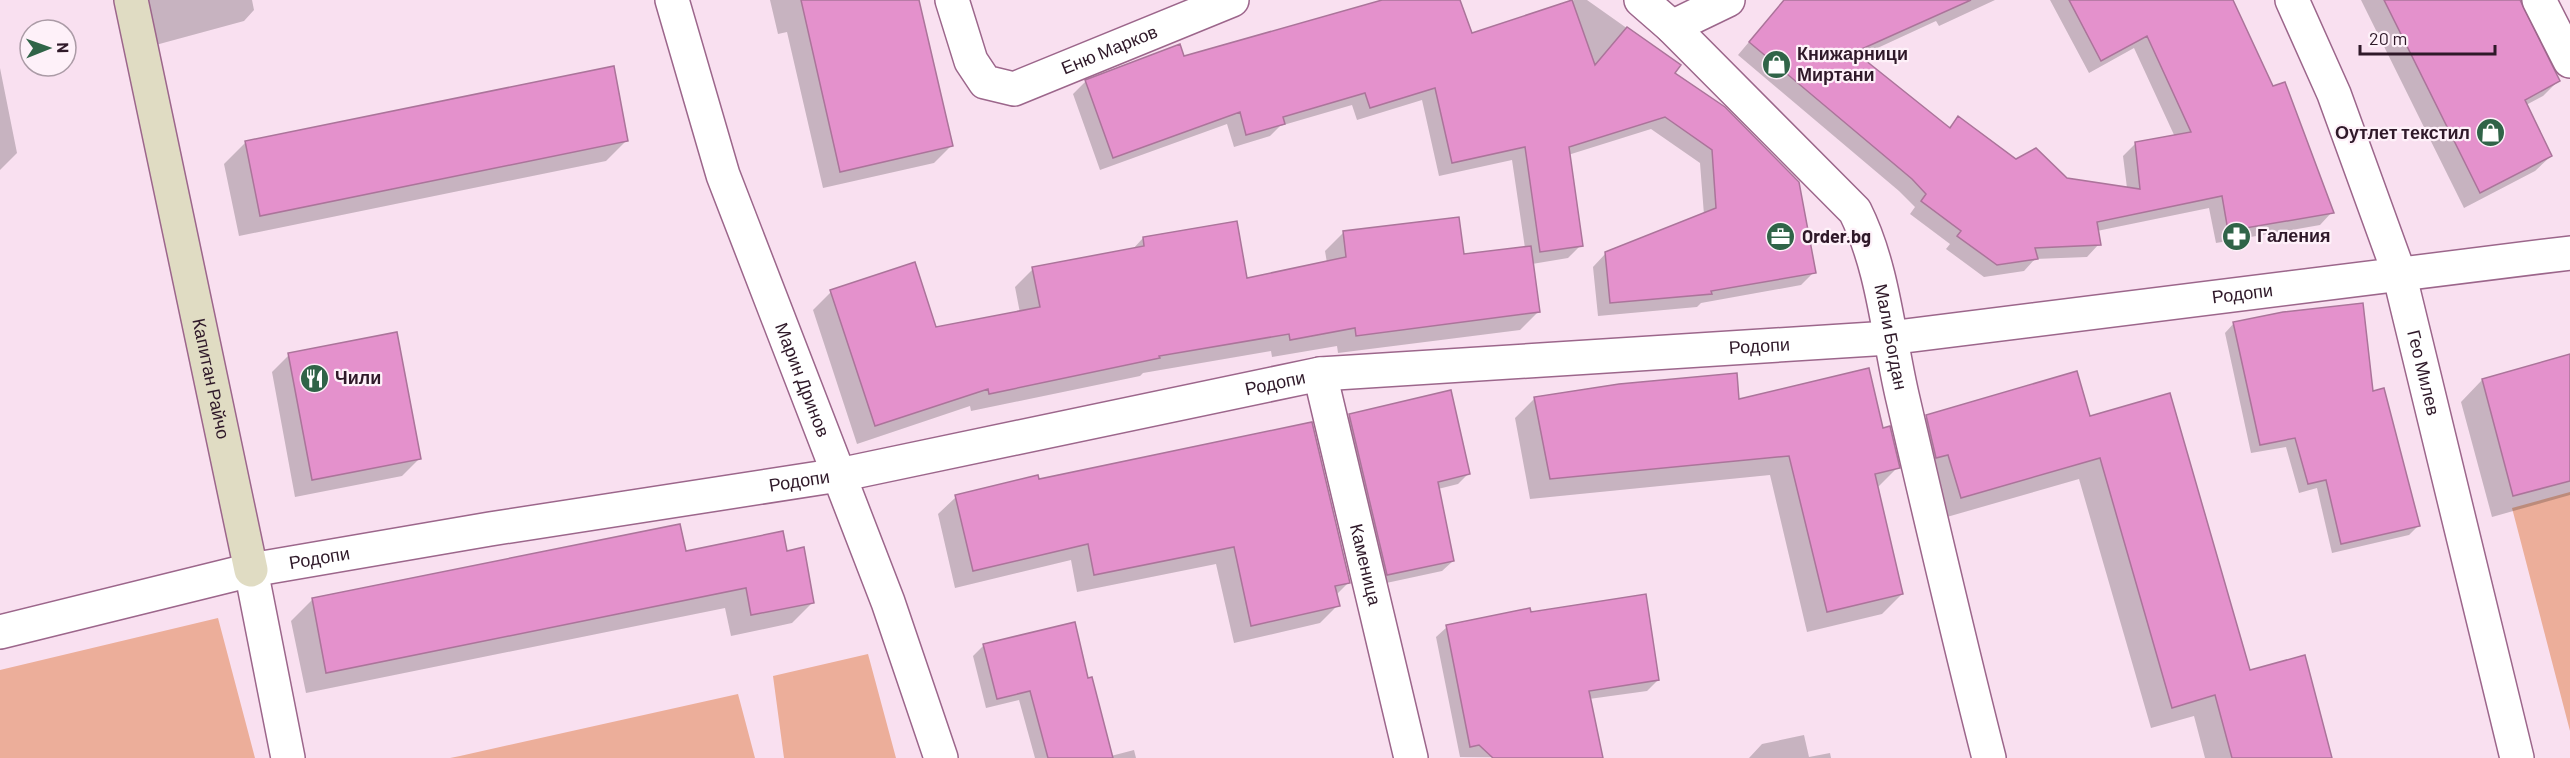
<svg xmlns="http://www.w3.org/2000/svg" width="2570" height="758" font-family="Barlow,sans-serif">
	<rect width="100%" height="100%" fill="#f9e0f0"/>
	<path fill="#ecae9a" d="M2570,492V731L2512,508Z
		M218,618L255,758H0V670Z
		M868,654L896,758H784L773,676Z
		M738,694L755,758H450L460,756Z"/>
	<path fill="#0003" d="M139,0H252L254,10L244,21L152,46Z
		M770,0H918L951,146L934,163L823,188L787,32L778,34Z
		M1386,0H1458L1471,35L1574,0H1587L1679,65L1673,74L1814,272L1801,285L1701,303L1697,307L1598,316L1593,267L1606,253L1704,215L1700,163L1651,129L1568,155L1581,245L1568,258L1532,264L1538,312L1520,330L1338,353L1337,346L1272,357L1271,351L1143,373L1140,376L971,411L970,406L857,444L813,310L831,292L935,329L1020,313L1015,287L1033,269L1132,250L1143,238L1246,280L1327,263L1325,251L1344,232L1462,256L1525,248L1512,160L1439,176L1422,100L1357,120L1352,105L1280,126L1270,136L1234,147L1227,124L1100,170L1073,94L1086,81L1183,58Z
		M1790,0H1995L1939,26L1936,21L1858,57L1948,128L1959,118L2016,161L2066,180L2127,188L2123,156L2136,143L2175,137L2134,48L2089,73L2050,0H2232L2332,212L2320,225L2216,243L2209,208L2097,231L2099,244L2087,257L2035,259L2024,271L1984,277L1946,249L1950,244L1910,214L1915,207L1899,191L1738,55L1770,17Z
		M2361,0H2519L2558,81L2543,96L2526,105L2551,156L2535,171L2464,208Z
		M0,68L17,153L0,170Z
		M627,140L606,161L239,236L224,164L245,143Z
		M2234,323L2372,393L2418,526L2409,535L2332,553L2317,488L2299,493L2286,447L2251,453L2225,333Z
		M289,355L419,459L402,476L295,497L272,372Z
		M2570,356V495L2492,517L2461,402L2482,380Z
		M1535,398L1738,401L1882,430L1898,467L1878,487L1902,594L1882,614L1807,632L1770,475L1530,499L1515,418Z
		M1350,416L1469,473L1458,484L1438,489L1453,561L1442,571L1377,585L1339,426Z
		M1927,417L2088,418L2249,671L2331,758H2205L2194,716L2151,728L2079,479L1940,519L1906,438Z
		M1038,481L1349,582L1336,595L1338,605L1320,623L1234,643L1216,564L1077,592L1071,560L955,588L938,514L956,497Z
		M679,525L685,552L786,553L813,602L792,623L731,636L725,608L306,693L291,621L312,600Z
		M1529,614L1658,680L1647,691L1589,699L1599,758L1460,757L1436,637L1447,627Z
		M984,645L1087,680L1111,756L1134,750L1136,758H1035L1019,700L986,708L973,656Z
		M1804,735L1809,757L1830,753L1831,758H1749L1762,744Z"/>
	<path fill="#e491cc" stroke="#ab749a" stroke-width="1.5" d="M801,0H919L953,146L840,172Z
		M1382,0H1460L1472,33L1572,0L1595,65L1627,27L1681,65L1675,73L1725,107L1799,182L1816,273L1711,291L1712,294L1610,303L1605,252L1716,208L1712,150L1665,117L1569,147L1583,246L1540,252L1525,147L1452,163L1435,88L1370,108L1365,93L1283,117L1285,124L1246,135L1240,112L1113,158L1085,80L1180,44L1184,56Z
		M1784,0H1971L1855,52L1950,128L1958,116L2016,159L2036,148L2067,178L2140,189L2135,142L2191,132L2147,36L2101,61L2069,0H2233L2273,86L2285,82L2334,213L2228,231L2222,196L2097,222L2101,245L2035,248L2038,259L1997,265L1957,236L1961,231L1921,201L1926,194L1912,179L1749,42Z
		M2384,0H2520L2560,81L2525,100L2552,156L2480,193Z
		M614,66L628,141L260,216L245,141Z
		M1459,217L1464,254L1531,246L1540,312L1356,336L1355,328L1290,340L1289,334L1159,356L1160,358L989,394L988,389L875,426L830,290L915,262L936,327L1040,307L1032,267L1144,246L1143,237L1237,221L1247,278L1346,257L1343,231Z
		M2363,303L2373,391L2384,388L2420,526L2341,544L2326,480L2308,484L2295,438L2260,445L2233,322L2283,312Z
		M397,332L421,459L312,480L288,353Z
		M2570,354V481L2513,496L2482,379Z
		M1869,368L1883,428L1890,426L1900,468L1875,474L1903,594L1827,612L1789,456L1550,479L1534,397L1619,384L1737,373L1739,399Z
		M2077,371L2090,416L2170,393L2250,670L2305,655L2332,758H2232L2215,695L2172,708L2100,458L1961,498L1948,455L1936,458L1926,415Z
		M1451,390L1470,474L1438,482L1454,561L1387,575L1349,414Z
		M1312,422L1350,583L1335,586L1340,606L1251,626L1234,547L1094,575L1088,544L973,571L955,495L1038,475L1039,479Z
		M680,524L686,551L783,531L787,551L804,547L814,603L751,615L746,588L326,673L312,598Z
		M1646,594L1659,680L1589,691L1603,758H1493L1479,745L1470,747L1446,625L1530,608L1531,612Z
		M1075,622L1088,678L1092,677L1113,758H1048L1030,691L997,699L983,644Z"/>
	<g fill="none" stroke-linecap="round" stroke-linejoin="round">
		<defs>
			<g id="street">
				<path id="s1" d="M672,0L723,175L888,602L941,758"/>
				<path id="s2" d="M952,0L971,61L985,82L1014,89L1232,0"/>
				<path id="s3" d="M1641,0L1672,27L1855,211C1883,267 1888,334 1902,395C1930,516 1958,637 1989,758"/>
				<path id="s4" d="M2292,0L2334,94L2399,273L2517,758"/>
				<path d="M2539,0L2570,61"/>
				<path d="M1672,27L1728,0"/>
				<path id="s5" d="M1320,374L1411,758"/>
				<path d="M251,570L288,758"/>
				<path id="s6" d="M0,632L251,570L490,529L839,475L1320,374L1889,338L2570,253"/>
			</g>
			<g id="secondary">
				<path id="s7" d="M131,0L251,570"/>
			</g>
		</defs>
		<use href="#street" stroke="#9c668b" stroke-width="36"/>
		<use href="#secondary" stroke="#9c668b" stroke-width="36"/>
		<use href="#street" stroke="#fff" stroke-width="33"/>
		<use href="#secondary" stroke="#e0dcc3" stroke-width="33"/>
	</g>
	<defs>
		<symbol id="shop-disc" viewBox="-11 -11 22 22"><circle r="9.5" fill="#306448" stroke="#fef1f9"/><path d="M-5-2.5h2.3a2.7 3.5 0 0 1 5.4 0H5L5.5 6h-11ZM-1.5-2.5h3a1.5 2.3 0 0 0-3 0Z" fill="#fff"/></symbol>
		<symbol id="pharmacy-disc" viewBox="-11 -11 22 22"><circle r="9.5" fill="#306448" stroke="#fef1f9"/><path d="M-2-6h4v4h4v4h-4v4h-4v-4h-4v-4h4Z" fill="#fff"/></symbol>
		<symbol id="office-disc" viewBox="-11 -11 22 22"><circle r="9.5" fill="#306448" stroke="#fef1f9"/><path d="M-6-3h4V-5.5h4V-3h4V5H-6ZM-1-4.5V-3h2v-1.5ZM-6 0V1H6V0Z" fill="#fff"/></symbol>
		<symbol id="restaurant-disc" viewBox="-11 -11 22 22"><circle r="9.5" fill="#306448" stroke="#fef1f9"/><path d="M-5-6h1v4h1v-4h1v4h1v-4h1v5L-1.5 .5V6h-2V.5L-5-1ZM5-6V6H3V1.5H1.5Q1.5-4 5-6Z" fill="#fff"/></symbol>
	</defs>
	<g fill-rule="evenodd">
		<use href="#shop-disc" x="1760" y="48" width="33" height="33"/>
		<use href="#shop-disc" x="2474" y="116" width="33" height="33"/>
		<use href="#pharmacy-disc" x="2220" y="220" width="33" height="33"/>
		<use href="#office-disc" x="1764" y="220" width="33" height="33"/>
		<use href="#restaurant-disc" x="298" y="362" width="33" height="33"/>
	</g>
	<g text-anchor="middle" stroke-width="4.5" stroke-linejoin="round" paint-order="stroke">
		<g font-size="18" fill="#2f1929" stroke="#fef1f9">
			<text dy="6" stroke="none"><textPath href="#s2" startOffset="222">Еню Марков</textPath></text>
			<text dy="6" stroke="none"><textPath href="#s6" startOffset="2272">Родопи</textPath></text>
			<text dy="6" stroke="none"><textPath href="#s3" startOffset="432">Мали Богдан</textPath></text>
			<text dy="6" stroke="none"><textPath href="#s6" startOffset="1786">Родопи</textPath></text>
			<text dy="6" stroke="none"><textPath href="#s4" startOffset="396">Гео Милев</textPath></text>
			<text dy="6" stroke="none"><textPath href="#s7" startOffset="387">Капитан Райчо</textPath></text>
			<text dy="6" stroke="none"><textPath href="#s1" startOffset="402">Марин Дринов</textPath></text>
			<text dy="6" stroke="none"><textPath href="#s6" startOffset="1300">Родопи</textPath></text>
			<text dy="6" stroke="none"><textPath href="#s6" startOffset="814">Родопи</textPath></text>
			<text dy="6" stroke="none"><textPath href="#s6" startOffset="328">Родопи</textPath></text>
			<text dy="6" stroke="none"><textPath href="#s5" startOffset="196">Каменица</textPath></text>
		</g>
		<g font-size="18" font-weight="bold" fill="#2f1929" stroke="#fef1f9" text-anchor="start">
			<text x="1797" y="60">Книжарници<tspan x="1797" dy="21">Миртани</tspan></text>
			<text x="2470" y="139" text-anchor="end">Оутлет текстил</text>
			<text x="2257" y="242">Галения</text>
			<text x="1802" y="243">Order.bg</text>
			<text x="335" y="384">Чили</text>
		</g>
	</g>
	<g transform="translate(48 48) rotate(89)"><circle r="28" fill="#fef1f9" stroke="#ab9ba6" stroke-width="1.5"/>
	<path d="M0-4.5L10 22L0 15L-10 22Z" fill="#306448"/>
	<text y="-9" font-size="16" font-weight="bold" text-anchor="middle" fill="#2f1929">N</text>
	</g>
	<path d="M2360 45v9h135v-9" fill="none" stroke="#2f1929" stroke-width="3"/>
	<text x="2369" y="45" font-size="18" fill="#2f1929" stroke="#fef1f9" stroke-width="4.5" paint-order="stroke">20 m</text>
</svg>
